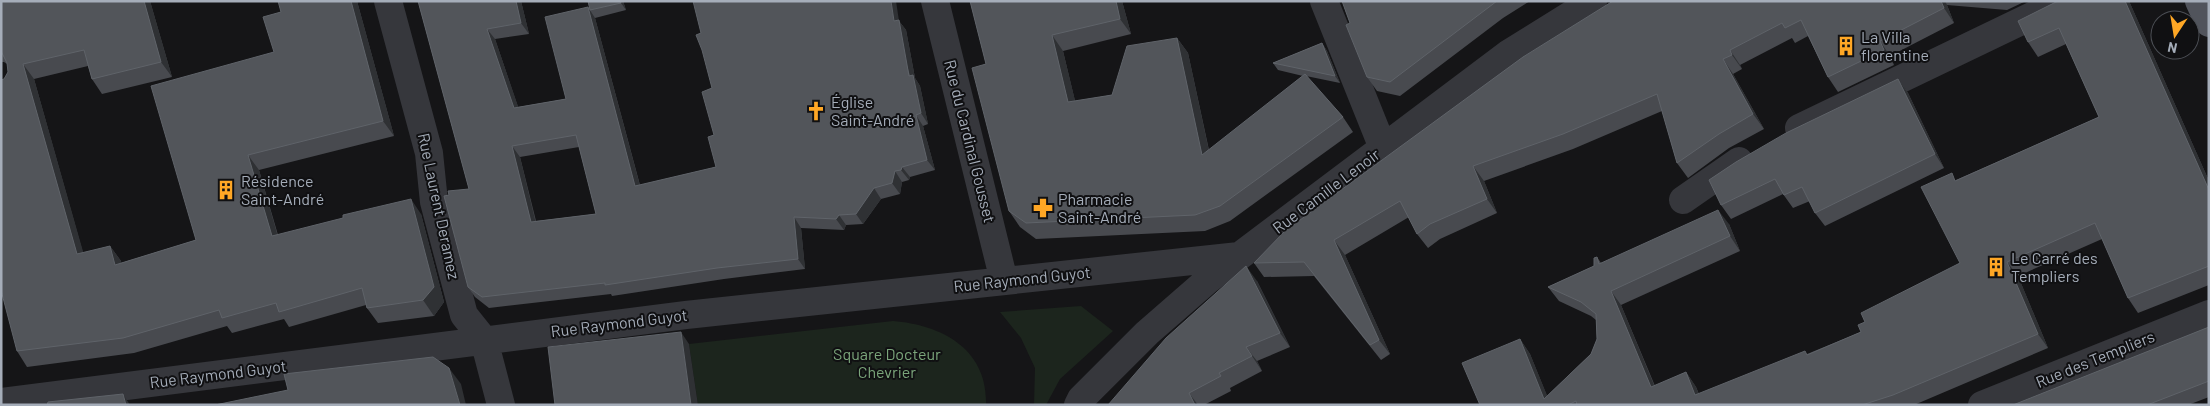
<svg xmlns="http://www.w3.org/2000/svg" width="2210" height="406" font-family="Barlow,sans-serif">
	<rect width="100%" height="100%" fill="#151517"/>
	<path fill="#1c251d" d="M1081,306L1113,331L1060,379L1046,405H1034L1035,368L1021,338L1000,312Z
		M893,321C942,325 988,349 986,405H698L689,344Z"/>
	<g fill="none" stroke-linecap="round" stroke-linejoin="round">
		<path stroke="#36373c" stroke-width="28" d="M388,1L429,153L434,202L464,315L484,340L501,405
			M935,1L1004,281
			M1324,1L1383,148
			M1799,128L2063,1
			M1683,200L1739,161
			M1,402L686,315L1239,256
			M1078,405L1081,399L1147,333L1209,279L1508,54L1593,1
			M1982,405L2209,314"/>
		<path stroke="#51545c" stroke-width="28" d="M2199,1L2209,23"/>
	</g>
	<path fill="#484a4f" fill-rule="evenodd" d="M1,1H150L172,77L102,94L92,79L88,66L34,79L83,253L110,246L121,261V263L196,240L274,52L281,12L278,1H357L394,136L259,170L278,235L421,214L444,302L434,316L378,323L367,308L366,305L289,327L284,319L232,333L227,326L134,353L27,367L17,351L4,79L8,72L7,64L4,62H1Z
		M418,1H521L529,34L495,39L518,107L566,99L588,7L590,10L588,1H623L626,10L595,18L640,185L716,167L714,135L899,21L906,30L915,78L920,86L928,124L923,126L935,170L910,177L909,180L902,182L900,194L881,199L863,224L846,225L844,230L801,228L805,269L724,279L612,296L611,294L489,308L475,297L468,287L469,189ZM579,147L596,214L536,221L520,157Z
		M970,1H1122L1131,34L1063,51L1075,101L1112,95L1177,38L1188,53L1209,150L1303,76L1278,70L1273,63L1322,43L1327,51L1340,83L1306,76L1343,117L1353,132L1230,221L1205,231L1036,239L1020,227L1009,211L986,64Z
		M1342,1H1530L1503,18L1400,96L1377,91L1367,77L1350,23Z
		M1613,1H2026L2007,10L1947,5L1954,23L1890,56L1894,65L1838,92L1828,77L1808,36L1795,43L1792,38L1740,65L1742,69L1733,74L1764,129L1729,148L1688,178L1677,163L1662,111L1573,149L1484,181L1497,213L1440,239L1428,248L1417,234L1409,217L1345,255L1390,354L1381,360L1314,276L1264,277L1254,263Z
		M2058,1H2129L2209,181V285L2138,313L2128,298L2102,239L2018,276L2048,348L1914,405H1480L1520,339L1530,354L1547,396L1591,354L1597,339L1596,320L1591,316L1559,301L1548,287L1594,266L1597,257L1601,263L1729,224L1740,251L1621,305L1655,386L1686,372L1696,387L1699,394L1807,354L1861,332L1960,263L1956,180L2099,117L2066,44L2038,57L2028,42Z
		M1898,79L1908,93L1944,168L1825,226L1815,213L1810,201L1793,208L1783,194L1731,219L1721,205Z
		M1257,281L1290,347L1257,361L1262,371L1230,388L1231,391L1204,405H1108Z
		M2209,327V397L2188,405H2013Z"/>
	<path fill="#2f3134" d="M144,1H150L172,77L161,62Z
		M351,1H357L394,136L383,121Z
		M516,1H521L529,34L521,23Z
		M620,1H623L626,10L621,3Z
		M891,1H896L899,21L906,30L915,78L920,86L928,124L921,113L894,21Z
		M1116,1H1122L1131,34L1120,19Z
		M1941,1H1945L1947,5L1954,23L1944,8Z
		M2125,1H2129L2209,181V190Z
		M588,7L595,18L643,197L635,186Z
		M487,29L495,39L522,118L514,108Z
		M1052,35L1063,51L1079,117L1068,102Z
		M1177,38L1188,53L1213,170L1202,155Z
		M1880,41L1890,56L1894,65L1884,50Z
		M1322,43L1327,51L1340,83L1335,76Z
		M1730,50L1740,65L1742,69L1732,55Z
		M1723,59L1733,74L1764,129L1753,114Z
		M23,64L34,79L88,269L77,254Z
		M1898,79L1908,93L1944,168L1935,154Z
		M916,115L923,126L935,170L927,160Z
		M512,146L520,157L538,232L531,222Z
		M248,155L259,170L282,251L272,236Z
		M1473,166L1484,181L1497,213L1487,199Z
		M902,167L910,177L909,180L901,170Z
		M895,171L902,182L900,194L892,183Z
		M874,188L881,199L863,224L856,214Z
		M411,199L421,214L444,302L434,316L423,300Z
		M1718,210L1729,224L1740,251L1730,236Z
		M839,215L846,225L844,230L836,219Z
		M794,217L801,228L805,269L798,259Z
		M1334,240L1345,255L1390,354L1379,340Z
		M110,246L121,261L125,280L115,265Z
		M2007,262L2018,276L2048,348L2038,334Z
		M1246,266L1257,281L1290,347L1280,333Z
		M1611,291L1621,305L1661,402L1651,387Z
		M681,332L689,344L698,405H691Z
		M1520,339L1530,354L1551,405L1544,399Z
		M1246,347L1257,361L1262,371Z
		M449,368L461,384L466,405H460Z
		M1686,372L1696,387L1703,405L1695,395Z
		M1189,393L1198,405H1195Z
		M123,394L130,405H126Z"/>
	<path fill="#52555a" stroke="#5f6369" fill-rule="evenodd" d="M1,1H144L161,62L92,79L84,50L23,64L77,254L110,246L115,265L196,240L151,86L274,52L263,17L281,12L278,1H351L383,121L248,155L272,236L343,218V215L411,199L434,287L423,300L367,308L362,288L279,312L276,303L222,318L219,310L123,338L17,351L1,290V80L4,79L8,72L7,63L1,51Z
		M418,1H516L521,23L487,29L514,108L566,99L545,17L588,7L635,186L716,167L708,137L714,135L702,92L712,88L702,50L696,35L701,33L693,1H891L894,21L899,20L909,76L913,75L921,113L916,115L927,160L902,167L901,170L895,171L892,183L874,188L856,214L839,215L836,219L794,217L798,259L717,268L605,285V283L482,297L468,287L444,196L449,195L448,191L469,189ZM576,135L596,214L531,222L512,146Z
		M588,1H620L621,3L590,10Z
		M970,1H1116L1120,19L1052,35L1068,102L1112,95L1127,46L1177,38L1202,155L1305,74L1343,117L1220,206L1195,215L1026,223L1009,211L972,68L986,64Z
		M1342,1H1497L1390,82L1367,77L1346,25L1350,23Z
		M1613,1H1941L1944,8L1880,41L1884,50L1828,77L1801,20L1785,28L1782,23L1730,50L1732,55L1723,59L1753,114L1719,134L1677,163L1657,94L1563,134L1473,166L1487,199L1430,224L1417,234L1400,201L1334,240L1379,340L1370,345L1304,262L1254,263L1285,231L1523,57Z
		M2058,1H2125L2209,190V266L2128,298L2095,223L2007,262L2038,334L1893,395L1862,405H1577L1576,401L1568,405H1480L1462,363L1520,339L1544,399L1591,354L1597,339L1596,314L1581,302L1548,287L1594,266V258L1597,257L1599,264L1718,210L1730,236L1611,291L1651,387L1686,372L1695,395L1805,351L1807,355L1861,332L1858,325L1865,322L1861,313L1960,263L1921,187L1952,173L1955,181L2099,117L2059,28L2028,42L2018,21Z
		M1322,43L1335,76L1273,63Z
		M1898,79L1935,154L1815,213L1802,187L1784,195L1775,179L1721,205L1709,180L1736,162L1786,133Z
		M1246,266L1280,333L1246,347L1252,356L1219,373L1221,376L1189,393L1195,405H1108L1166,338Z
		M2209,327V381L2147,405H2013Z
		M681,332L691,405H555L548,347Z
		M433,357L449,368L460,405H215L288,390L284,374Z
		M123,394L126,405H47L48,402Z"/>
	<defs>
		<symbol id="building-bare" viewBox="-9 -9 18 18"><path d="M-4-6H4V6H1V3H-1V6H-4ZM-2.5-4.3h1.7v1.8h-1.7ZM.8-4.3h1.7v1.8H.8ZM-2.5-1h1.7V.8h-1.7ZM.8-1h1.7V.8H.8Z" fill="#ffa725" stroke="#101012" stroke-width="2.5" paint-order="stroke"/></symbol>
		<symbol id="church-bare" viewBox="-9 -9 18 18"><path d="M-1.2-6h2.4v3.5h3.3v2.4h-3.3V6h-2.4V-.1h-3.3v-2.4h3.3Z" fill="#ffa725" stroke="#101012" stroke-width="2.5" paint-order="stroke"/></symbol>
		<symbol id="pharmacy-bare" viewBox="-9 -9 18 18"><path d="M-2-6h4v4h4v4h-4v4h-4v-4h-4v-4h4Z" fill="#ffa725" stroke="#101012" stroke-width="2.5" paint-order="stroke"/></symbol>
	</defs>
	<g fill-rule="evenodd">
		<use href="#building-bare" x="1832" y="32" width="28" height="28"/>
		<use href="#church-bare" x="802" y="97" width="28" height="28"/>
		<use href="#building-bare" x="212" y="176" width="28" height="28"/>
		<use href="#pharmacy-bare" x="1029" y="194" width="28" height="28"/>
		<use href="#building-bare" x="1982" y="253" width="28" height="28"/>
	</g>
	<g text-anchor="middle" stroke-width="4" stroke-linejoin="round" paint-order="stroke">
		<g font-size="16" fill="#a5adb9" stroke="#101012" text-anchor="start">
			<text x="1861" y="43">La Villa<tspan x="1861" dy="18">florentine</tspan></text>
			<text x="831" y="108">Église<tspan x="831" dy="18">Saint-André</tspan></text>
			<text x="241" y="187">Résidence<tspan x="241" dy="18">Saint-André</tspan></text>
			<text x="1058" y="205">Pharmacie<tspan x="1058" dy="18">Saint-André</tspan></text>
			<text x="2011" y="264">Le Carré des<tspan x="2011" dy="18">Templiers</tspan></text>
		</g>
		<g font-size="16" fill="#a5adb9" stroke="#101012">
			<text transform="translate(970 141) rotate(76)" y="6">Rue du Cardinal Gousset</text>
			<text transform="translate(1326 191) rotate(-37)" y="6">Rue Camille Lenoir</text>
			<text transform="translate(439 206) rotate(78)" y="6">Rue Laurent Deramez</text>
			<text transform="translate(1022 279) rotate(-6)" y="6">Rue Raymond Guyot</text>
			<text transform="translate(619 323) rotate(-7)" y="6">Rue Raymond Guyot</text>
			<text transform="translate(2095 359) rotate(-22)" y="6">Rue des Templiers</text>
			<text transform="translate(218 374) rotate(-7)" y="6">Rue Raymond Guyot</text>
		</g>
		<g font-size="16" fill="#7ba57b" stroke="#101012">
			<text x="887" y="360">Square Docteur<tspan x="887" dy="18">Chevrier</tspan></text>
		</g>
	</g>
	<rect width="2210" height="406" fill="none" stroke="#a5adb9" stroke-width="5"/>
	<g transform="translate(2175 35) rotate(192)"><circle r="24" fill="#101012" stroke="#4c4f55"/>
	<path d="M0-4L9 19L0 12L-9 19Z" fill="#ffa725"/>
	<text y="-8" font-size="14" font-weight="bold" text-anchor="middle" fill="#a5adb9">N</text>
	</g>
</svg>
